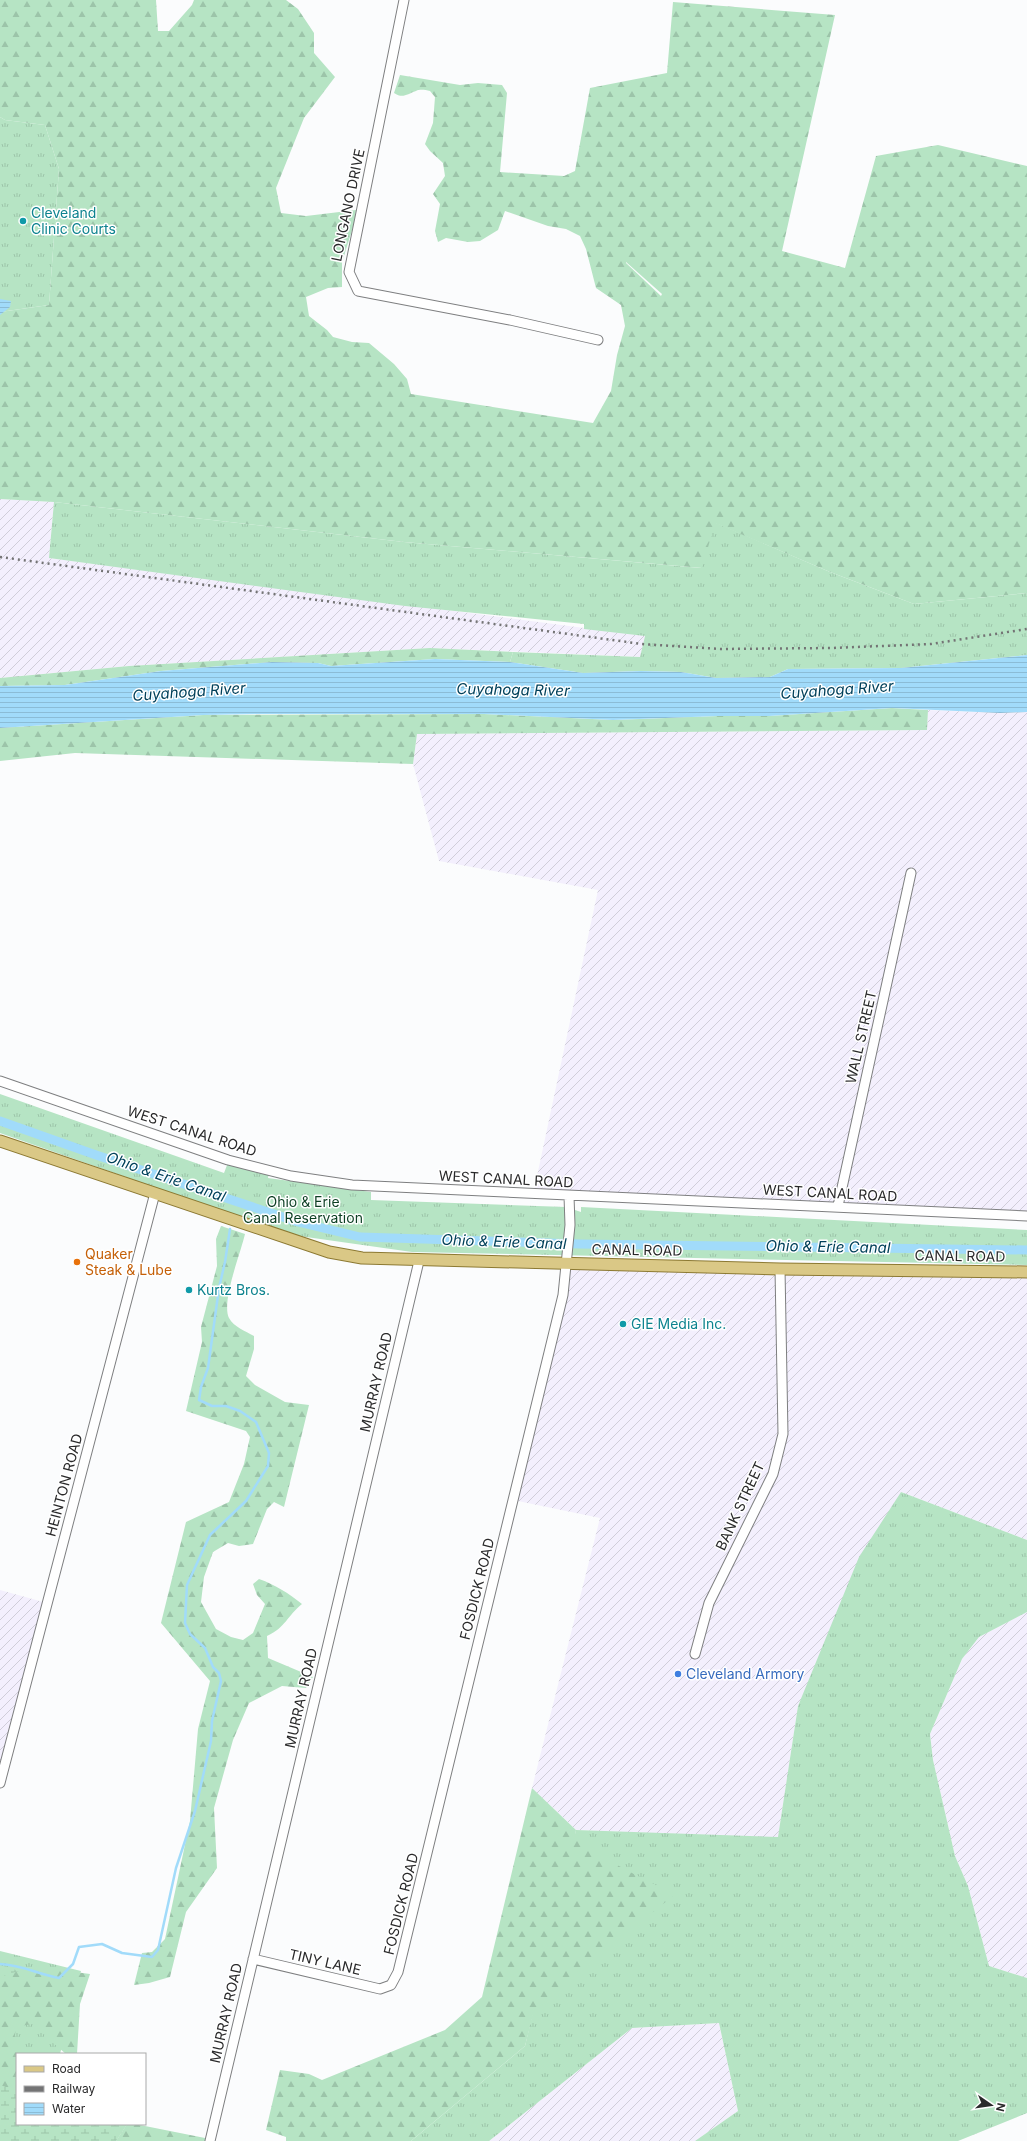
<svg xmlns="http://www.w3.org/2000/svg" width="1027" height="2141" font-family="Inter,sans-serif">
	<defs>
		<pattern id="industrial-furrows" width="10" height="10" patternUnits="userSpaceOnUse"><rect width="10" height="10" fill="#f3effd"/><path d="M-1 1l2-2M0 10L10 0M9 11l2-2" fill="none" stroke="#d0cdd9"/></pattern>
		<pattern id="grass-tufts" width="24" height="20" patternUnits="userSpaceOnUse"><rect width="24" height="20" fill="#b6e4c4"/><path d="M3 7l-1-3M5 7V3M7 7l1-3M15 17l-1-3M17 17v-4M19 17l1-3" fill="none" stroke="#9cc4a9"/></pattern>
		<pattern id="forest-firs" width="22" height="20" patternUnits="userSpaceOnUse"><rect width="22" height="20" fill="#b6e4c4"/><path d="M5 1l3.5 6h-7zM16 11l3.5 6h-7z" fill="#9cc4a9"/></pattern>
		<pattern id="wetland-marsh" width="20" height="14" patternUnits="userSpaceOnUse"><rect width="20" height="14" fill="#b6e4c4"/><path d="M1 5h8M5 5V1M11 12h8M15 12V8" fill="none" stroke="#9cc4a9"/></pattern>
		<pattern id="water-rules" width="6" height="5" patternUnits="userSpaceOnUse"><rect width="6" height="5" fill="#a1dbfa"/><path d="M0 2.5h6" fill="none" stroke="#8bbcd6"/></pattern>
	</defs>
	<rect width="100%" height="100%" fill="#fbfcfd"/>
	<path fill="url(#industrial-furrows)" d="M0,499L54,502L49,558L645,636L640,657L430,648L129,666L0,678Z
		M928,710L1000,713L1027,712V1216L533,1195L598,890L439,861L413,764L417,734L927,730Z
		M568,1263L1027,1272V1540L901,1492L798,1706L778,1838L576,1830L532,1788L600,1518L513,1500Z
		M0,1590L47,1603L0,1783Z
		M1027,1612V1978L989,1966L968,1886L955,1856L933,1760L930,1734L962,1659L979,1637Z
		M719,2023L738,2111L695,2141H489L632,2028Z"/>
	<path fill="url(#grass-tufts)" d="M0,117L5,120L45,125L59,169L49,305L0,312Z
		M54,502L404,542L701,568L714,522L830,572L914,604L1027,593V655L901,668L788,669L770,677L716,678L681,672L641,671L583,673L510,662L513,652L640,657L645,636L584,629V624L405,606L49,558Z
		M0,1094L224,1173L229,1160L269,1173L268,1178L371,1192V1200L566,1207L581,1212V1207L1027,1230V1265L412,1252L292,1235L0,1133Z
		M901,1492L1027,1540V1612L979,1637L962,1659L930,1734L933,1760L955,1856L968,1886L989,1966L1027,1978V2113L958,2141H695L738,2111L719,2023L632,2028L489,2141H411L525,2046L576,1830L778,1837L798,1706L859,1557Z
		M0,1951L81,1971L60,2054H17V2124H127L116,2141H0Z"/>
	<path fill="url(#forest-firs)" fill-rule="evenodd" d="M0,0H156L158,31H169L192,5L194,0H286L298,9L314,33V53L335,77L304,118L276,188L281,213L306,216L356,210L354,224L342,262V287L328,288L306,297L309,316L327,330L333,337L352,342L369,343L394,364L407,379L411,394L593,423L611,391L617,355L625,326L621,305L596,288L586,249L580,236L566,229L548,226L505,211L498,230L480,241L468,242L446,238L438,242L435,231L440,204L433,194L445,176L443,163L430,151L425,144L433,123L435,97L430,91C425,90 420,89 416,91C407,94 403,99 394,93L400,75L460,85L478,83L502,85L507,93L500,172L564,176L575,171L590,88L667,73L673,2L835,15L782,251L845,268L876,156L938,145L1027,166V593L914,604L830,572L715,523L702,568L404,542L54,502L0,499V312L49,305L59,169L45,125L5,120L0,117ZM626,262L662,294L661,296L626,263Z
		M430,648L513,652L510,662L435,659L331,666L318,663L272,662L161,671L65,685L0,686V678L129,666Z
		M892,708L928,710L927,730L417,734L413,764L75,753L0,761V728L203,715L484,714L613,720L718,716H769Z
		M221,1226L245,1234C241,1252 221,1302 229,1318C234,1327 245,1331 254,1336V1349L246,1376L255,1385L285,1402L309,1405L284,1507L274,1502L267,1509L253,1544L239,1546L228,1543L213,1552L204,1577L201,1602L216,1629L231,1637L243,1640L253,1633L265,1604L257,1595L253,1584L259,1579C276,1585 288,1593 302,1604C287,1616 286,1627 267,1636L268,1658L313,1677L306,1688L282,1686L249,1703L233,1740L214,1808L217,1868L186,1912L170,1977L149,1983L134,1985L142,1953L152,1952L165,1939L190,1821L198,1729L210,1681L161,1623L186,1522L229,1502L244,1464L250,1437L246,1431L186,1411L202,1342L201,1327L217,1266L216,1239Z
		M532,1788L576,1830L575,1836C593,1850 612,1863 632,1873C647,1881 660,1886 673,1896L542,2002L533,2015L525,2046L411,2141H286V2137L266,2130L280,2070L309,2074L322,2080L445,2030L482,1997Z
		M45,1968L90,1974L80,2004L77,2054H66L46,2037L37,2023L16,2027L13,2051L18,2054L17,2091L0,2085V1977L19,1971Z
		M127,2124H135L210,2139V2141H116Z"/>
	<path fill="url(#wetland-marsh)" d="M0,1965L19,1971L0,1977Z
		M0,2085L17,2091V2124H127L116,2141H0Z"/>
	<path fill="url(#water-rules)" d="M0,299L11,301L10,307L0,315Z
		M1027,655V712L1000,713L892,708L769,716H718L613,720L484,714H259L203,715L0,728V686L65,685L161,671L272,662L318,663L331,666L435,659L510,662L583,673L641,671L681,672L716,678L770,677L788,669L901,668Z"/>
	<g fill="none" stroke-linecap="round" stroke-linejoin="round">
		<path stroke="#a1dbfa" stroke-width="2.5" d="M0,1964C23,1965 37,1974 59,1978L73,1964L79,1947L102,1944L122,1953L152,1957L158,1950L176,1868L195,1811L211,1741L212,1721L221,1681L219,1673L213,1667L205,1648L190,1634L185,1623L187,1585L210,1535L246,1501L268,1466L269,1453L256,1422L240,1411L226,1406H212L199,1400L201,1387L208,1368L219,1288L225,1262L230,1229"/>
		<path stroke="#a1dbfa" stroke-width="9" d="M0,1121L96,1155L298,1222L360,1237L580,1244L1027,1250"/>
		<defs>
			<path id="minor" d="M404,0L349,272L358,291L510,320L598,340
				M0,1081L228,1160L291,1176L352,1185L1027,1216
				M838,1206L911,873
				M695,1654L709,1603L773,1474L783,1434L780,1269
				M0,1783L155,1193
				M253,1959L380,1989L391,1985L398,1972L563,1295L570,1225L569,1196
				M210,2141L419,1261"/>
			<path id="major" d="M0,1141L329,1252L362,1258L780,1269L1027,1272"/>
		</defs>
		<use href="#minor" stroke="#7e7f80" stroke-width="11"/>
		<use href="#major" stroke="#8c7932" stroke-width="13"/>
		<use href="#minor" stroke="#fff" stroke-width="9"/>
		<use href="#major" stroke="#dac886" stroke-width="11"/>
		<path stroke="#737374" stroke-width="2.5" stroke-dasharray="2 4" stroke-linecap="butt" d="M0,557L642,644L720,649L831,648L931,644L1027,629"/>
	</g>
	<g fill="#0f9aa8" stroke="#fff" stroke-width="1.5">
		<circle cx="23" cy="221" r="4"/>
		<circle cx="189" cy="1290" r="4"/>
		<circle cx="623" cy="1324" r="4"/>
	</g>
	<circle fill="#e8710a" stroke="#fff" stroke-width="1.5" cx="77" cy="1262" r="4"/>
	<circle fill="#3f7fe0" stroke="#fff" stroke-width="1.5" cx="678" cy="1674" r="4"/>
	<g text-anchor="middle" stroke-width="3" stroke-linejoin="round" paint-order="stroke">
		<g font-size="14" fill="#29292a" stroke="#fff">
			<text transform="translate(348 205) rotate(-78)" y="5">LONGANO DRIVE</text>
			<text transform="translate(861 1037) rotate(-77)" y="5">WALL STREET</text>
			<text transform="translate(192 1131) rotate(18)" y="5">WEST CANAL ROAD</text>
			<text transform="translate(506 1179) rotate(3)" y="5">WEST CANAL ROAD</text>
			<text transform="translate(830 1193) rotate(3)" y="5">WEST CANAL ROAD</text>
			<text transform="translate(637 1250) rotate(1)" y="5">CANAL ROAD</text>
			<text transform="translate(960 1256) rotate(1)" y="5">CANAL ROAD</text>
			<text transform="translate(376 1382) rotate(-77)" y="5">MURRAY ROAD</text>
			<text transform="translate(64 1485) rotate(-75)" y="5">HEINTON ROAD</text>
			<text transform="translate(740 1506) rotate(-65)" y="5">BANK STREET</text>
			<text transform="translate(477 1589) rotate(-76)" y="5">FOSDICK ROAD</text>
			<text transform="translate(301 1698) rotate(-77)" y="5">MURRAY ROAD</text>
			<text transform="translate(401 1904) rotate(-76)" y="5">FOSDICK ROAD</text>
			<text transform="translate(325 1962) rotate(13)" y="5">TINY LANE</text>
			<text transform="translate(226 2013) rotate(-77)" y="5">MURRAY ROAD</text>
		</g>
		<g font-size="14" fill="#0d838f" stroke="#fff" text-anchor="start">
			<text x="31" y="218">Cleveland<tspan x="31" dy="16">Clinic Courts</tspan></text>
			<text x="197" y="1295">Kurtz Bros.</text>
			<text x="631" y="1329">GIE Media Inc.</text>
		</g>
		<g font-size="14" fill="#0c3f23" stroke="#fff">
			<text x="303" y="1207">Ohio &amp; Erie<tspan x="303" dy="16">Canal Reservation</tspan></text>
		</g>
		<g font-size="14" fill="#c56008" stroke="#fff" text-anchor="start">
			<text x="85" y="1259">Quaker<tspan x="85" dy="16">Steak &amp; Lube</tspan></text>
		</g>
		<g font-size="14" fill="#366cbe" stroke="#fff" text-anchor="start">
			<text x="686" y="1679">Cleveland Armory</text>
		</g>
		<g font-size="15" font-style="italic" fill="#00405a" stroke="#fff">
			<text transform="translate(513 690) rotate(1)" y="5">Cuyahoga River</text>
			<text transform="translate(837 690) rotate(-4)" y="5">Cuyahoga River</text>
			<text transform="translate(189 692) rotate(-4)" y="5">Cuyahoga River</text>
			<text transform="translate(166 1177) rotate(19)" y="5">Ohio &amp; Erie Canal</text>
			<text transform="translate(504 1242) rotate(2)" y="5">Ohio &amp; Erie Canal</text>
			<text transform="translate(828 1247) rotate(1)" y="5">Ohio &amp; Erie Canal</text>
		</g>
	</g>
	<rect x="16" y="2053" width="130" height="72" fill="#ffffff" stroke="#a9a9aa"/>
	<rect x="24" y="2066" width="20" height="6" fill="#dac886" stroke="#a9a9aa"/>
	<text x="52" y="2073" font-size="12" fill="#29292a">Road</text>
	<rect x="24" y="2086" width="20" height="6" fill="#737374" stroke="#a9a9aa"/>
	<text x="52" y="2093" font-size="12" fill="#29292a">Railway</text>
	<rect x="24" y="2103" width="20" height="12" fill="url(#water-rules)" stroke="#a9a9aa"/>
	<text x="52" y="2113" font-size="12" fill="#29292a">Water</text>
	<g transform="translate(991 2105) rotate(103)" stroke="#ffffff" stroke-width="3" paint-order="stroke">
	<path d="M0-3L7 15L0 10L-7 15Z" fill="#29292a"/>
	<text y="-6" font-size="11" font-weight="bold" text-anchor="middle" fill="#29292a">N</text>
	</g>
</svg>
